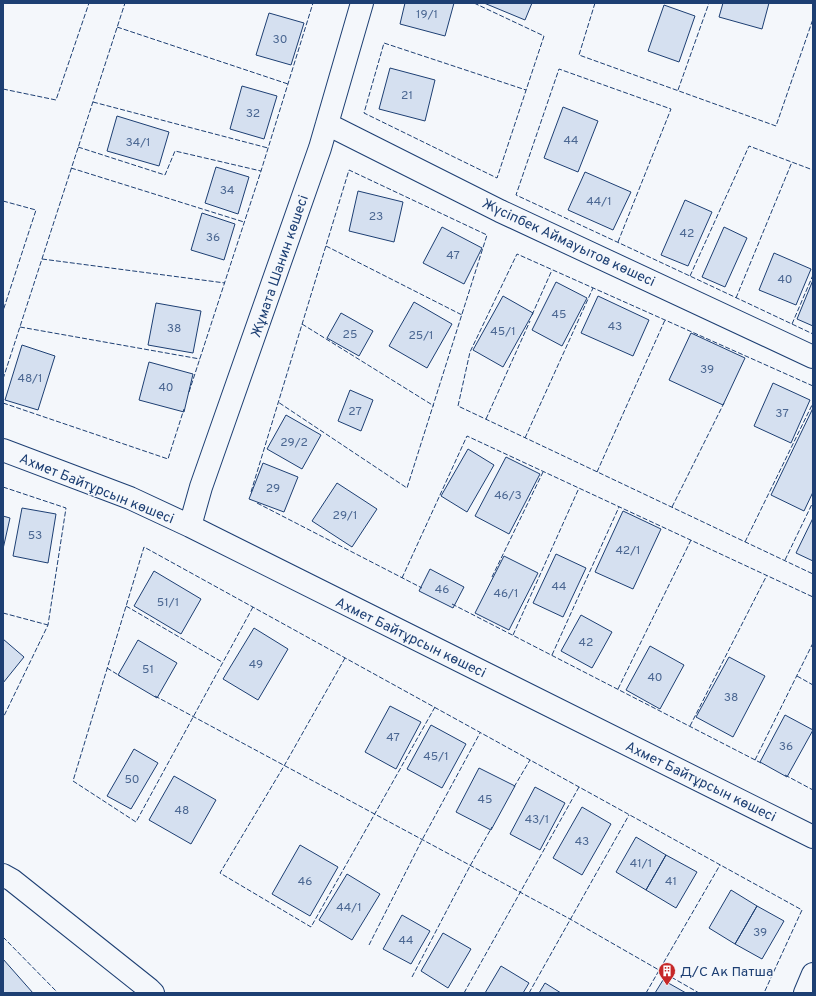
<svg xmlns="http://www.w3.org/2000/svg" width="816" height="996" font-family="Overpass,sans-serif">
	<rect width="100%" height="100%" fill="#f4f7fb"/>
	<path fill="#d5e0f0" stroke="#1d3f73" d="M405,3H454L445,36L400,24Z
		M484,3H532L525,20Z
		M723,3H769L762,29L719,17Z
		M664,5L695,16L679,62L648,51Z
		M269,13L304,23L291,65L256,55Z
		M390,68L435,80L425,121L379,109Z
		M242,86L277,96L264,139L230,129Z
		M563,107L598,121L578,172L544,158Z
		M117,116L169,132L159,166L107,151Z
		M216,167L249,177L238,214L205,203Z
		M585,172L631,192L613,230L568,210Z
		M358,191L403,202L394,242L349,231Z
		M685,200L712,212L688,266L661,255Z
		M202,213L235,224L224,260L191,250Z
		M442,227L482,248L464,284L423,263Z
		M724,227L747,238L725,287L702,277Z
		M774,253L811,269L796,305L759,290Z
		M813,280V326L797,319Z
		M556,282L587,298L562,346L532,330Z
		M503,296L533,313L503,367L473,350Z
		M598,296L649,320L633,356L581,333Z
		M414,302L452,324L427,368L389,346Z
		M156,303L201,311L193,353L148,345Z
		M341,313L373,331L359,356L327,338Z
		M691,333L745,358L723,405L669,380Z
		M22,345L55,356L38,410L5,400Z
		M149,362L193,374L184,412L139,400Z
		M773,383L810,400L791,443L754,426Z
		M350,390L373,400L361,431L338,421Z
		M813,408V492L804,511L771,495Z
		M286,415L321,435L302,469L267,449Z
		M468,449L494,465L467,512L441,496Z
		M506,457L540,474L509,534L475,516Z
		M263,463L298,477L284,512L249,499Z
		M337,483L377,509L352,547L312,521Z
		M22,508L56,514L48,563L13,556Z
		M623,511L661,529L633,589L595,572Z
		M3,516L10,518L3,549Z
		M813,518V561L796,553Z
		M556,554L586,568L563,617L533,603Z
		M504,556L538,573L509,630L475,613Z
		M430,569L464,587L453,608L419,591Z
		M154,571L201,599L181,634L134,606Z
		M581,615L612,632L592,668L561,651Z
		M254,628L288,649L258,700L223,679Z
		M3,639L24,657L3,683Z
		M138,640L177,663L157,698L118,675Z
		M650,646L684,665L660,709L626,690Z
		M729,657L765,676L733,737L696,717Z
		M390,706L421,722L396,769L365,752Z
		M785,715L813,730L787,777L760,762Z
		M431,725L466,744L442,788L407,769Z
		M134,749L158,763L131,809L107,796Z
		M479,768L515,786L491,830L456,812Z
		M174,776L216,800L191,844L149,820Z
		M535,787L565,803L540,850L510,834Z
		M582,807L611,824L582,875L553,858Z
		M636,837L666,855L646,890L616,872Z
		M300,845L338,867L310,916L272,894Z
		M666,855L697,872L676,908L646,890Z
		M347,874L380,894L352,940L319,920Z
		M731,890L757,906L735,944L709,928Z
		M757,906L784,921L762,959L735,944Z
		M402,915L430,931L411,964L383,949Z
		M443,933L471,949L448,988L421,971Z
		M3,959L33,993H3Z
		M501,966L529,983L523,993H485Z
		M663,980L686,993H655Z
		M545,983L561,993H539Z"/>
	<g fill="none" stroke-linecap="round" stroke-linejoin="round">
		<defs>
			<path id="minor" d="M327,124L500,211L813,357
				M3,450L130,498L190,526L813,837
				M190,526L201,487L320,148L362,3
				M3,875L12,880L149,989L153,993
				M805,993L813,974"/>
		</defs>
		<use href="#minor" stroke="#1d3f73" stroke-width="24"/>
		<use href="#minor" stroke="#f4f7fb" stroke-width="22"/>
		<path stroke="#1d3f73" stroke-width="1" stroke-dasharray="5 2" stroke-linecap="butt" d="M474,3L544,36L497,178L364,113L384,43L526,90
			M595,3L579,55L776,126L813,19
			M117,27L288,84
			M3,89L56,100L89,3
			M678,90L709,3
			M93,102L268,148
			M78,147L165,175L175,151L261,171
			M71,168L244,222
			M3,201L36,210L3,311
			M618,242L671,109L559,69L516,195C615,241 714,287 813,334
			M326,246L462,315
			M42,259L225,283
			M690,276L749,146L813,170
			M736,298L792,162
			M532,315L552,270
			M302,324L434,406
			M792,324L813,275
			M20,327L200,359
			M3,379L125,3
			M813,386L517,254L470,352L458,406L813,574
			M189,392L261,171L313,3
			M3,403L168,459L184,409
			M486,419L530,321
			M525,438L593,288
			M597,472L665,320
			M3,487L66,508L48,625L3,718
			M251,492L349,170L487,235L407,488L278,402
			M257,503L422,588
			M672,507L724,403
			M745,542L813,403
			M785,560L813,502
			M492,577L543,472
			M402,578L467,436L813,597
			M452,604L761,763
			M126,606L222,662
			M253,607L136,822L73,781L144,547L802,910L764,993
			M3,613L48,625
			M513,635L579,488
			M552,655L619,507
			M345,658L284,766L220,873L311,927L435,707
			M107,668L120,676
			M797,676L813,685
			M618,689L691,540
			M155,696L570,919L699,993
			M690,726L767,575
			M755,760L813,643
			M785,775L813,790
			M514,787L530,760
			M3,937L58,993
			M369,945L422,840L480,733
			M412,977L470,866L492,827
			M464,993L579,787
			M529,993L629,815
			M646,993L720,865"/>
	</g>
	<defs>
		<symbol id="building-pin" viewBox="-11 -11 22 30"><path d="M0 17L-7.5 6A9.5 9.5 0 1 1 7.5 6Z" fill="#c62828" stroke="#f4f7fb"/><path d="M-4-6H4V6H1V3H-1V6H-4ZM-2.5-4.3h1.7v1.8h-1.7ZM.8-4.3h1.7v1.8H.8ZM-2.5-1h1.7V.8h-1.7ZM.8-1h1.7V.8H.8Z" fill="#fff"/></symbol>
	</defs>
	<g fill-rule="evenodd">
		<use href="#building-pin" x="657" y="961" width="20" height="27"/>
	</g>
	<g text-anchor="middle" stroke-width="3" stroke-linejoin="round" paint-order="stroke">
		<g font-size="12" fill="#4b6792">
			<text x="427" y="18">19/1</text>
			<text x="280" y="43">30</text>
			<text x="407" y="99">21</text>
			<text x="253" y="117">32</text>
			<text x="571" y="144">44</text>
			<text x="138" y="146">34/1</text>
			<text x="227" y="194">34</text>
			<text x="599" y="205">44/1</text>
			<text x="376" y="220">23</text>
			<text x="687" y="237">42</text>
			<text x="213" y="241">36</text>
			<text x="453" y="259">47</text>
			<text x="785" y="283">40</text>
			<text x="559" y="318">45</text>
			<text x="615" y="330">43</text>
			<text x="174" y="332">38</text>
			<text x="503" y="335">45/1</text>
			<text x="350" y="338">25</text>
			<text x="421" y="339">25/1</text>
			<text x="707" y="373">39</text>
			<text x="30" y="382">48/1</text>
			<text x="166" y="391">40</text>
			<text x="355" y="415">27</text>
			<text x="782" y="417">37</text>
			<text x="294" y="446">29/2</text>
			<text x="273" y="492">29</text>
			<text x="508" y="499">46/3</text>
			<text x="345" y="519">29/1</text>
			<text x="35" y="539">53</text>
			<text x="628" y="554">42/1</text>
			<text x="559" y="590">44</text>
			<text x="442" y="593">46</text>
			<text x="506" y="597">46/1</text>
			<text x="168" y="606">51/1</text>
			<text x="586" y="646">42</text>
			<text x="256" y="668">49</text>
			<text x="148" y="673">51</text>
			<text x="655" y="681">40</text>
			<text x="731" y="701">38</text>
			<text x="393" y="741">47</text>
			<text x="786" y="750">36</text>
			<text x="436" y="760">45/1</text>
			<text x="132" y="783">50</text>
			<text x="485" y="803">45</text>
			<text x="182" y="814">48</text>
			<text x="537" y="823">43/1</text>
			<text x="582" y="845">43</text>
			<text x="641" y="867">41/1</text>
			<text x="305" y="885">46</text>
			<text x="671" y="885">41</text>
			<text x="349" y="911">44/1</text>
			<text x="760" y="936">39</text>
			<text x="406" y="944">44</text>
		</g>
		<g font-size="14" fill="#1d3f73" stroke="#f4f7fb">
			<text transform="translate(569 242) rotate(25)" y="5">Жүсіпбек Аймауытов көшесі</text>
			<text transform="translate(279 266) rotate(-71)" y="5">Жұмата Шанин көшесі</text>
			<text transform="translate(97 488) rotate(22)" y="5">Ахмет Байтұрсын көшесі</text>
			<text transform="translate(411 637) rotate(26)" y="5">Ахмет Байтұрсын көшесі</text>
			<text transform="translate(701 781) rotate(26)" y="5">Ахмет Байтұрсын көшесі</text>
		</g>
		<g font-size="14" fill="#1d3f73" stroke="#f4f7fb" text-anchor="start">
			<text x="680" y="976">Д/С Ак Патша</text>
		</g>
	</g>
	<rect width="816" height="996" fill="none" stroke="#1d3f73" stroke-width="8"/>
</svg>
